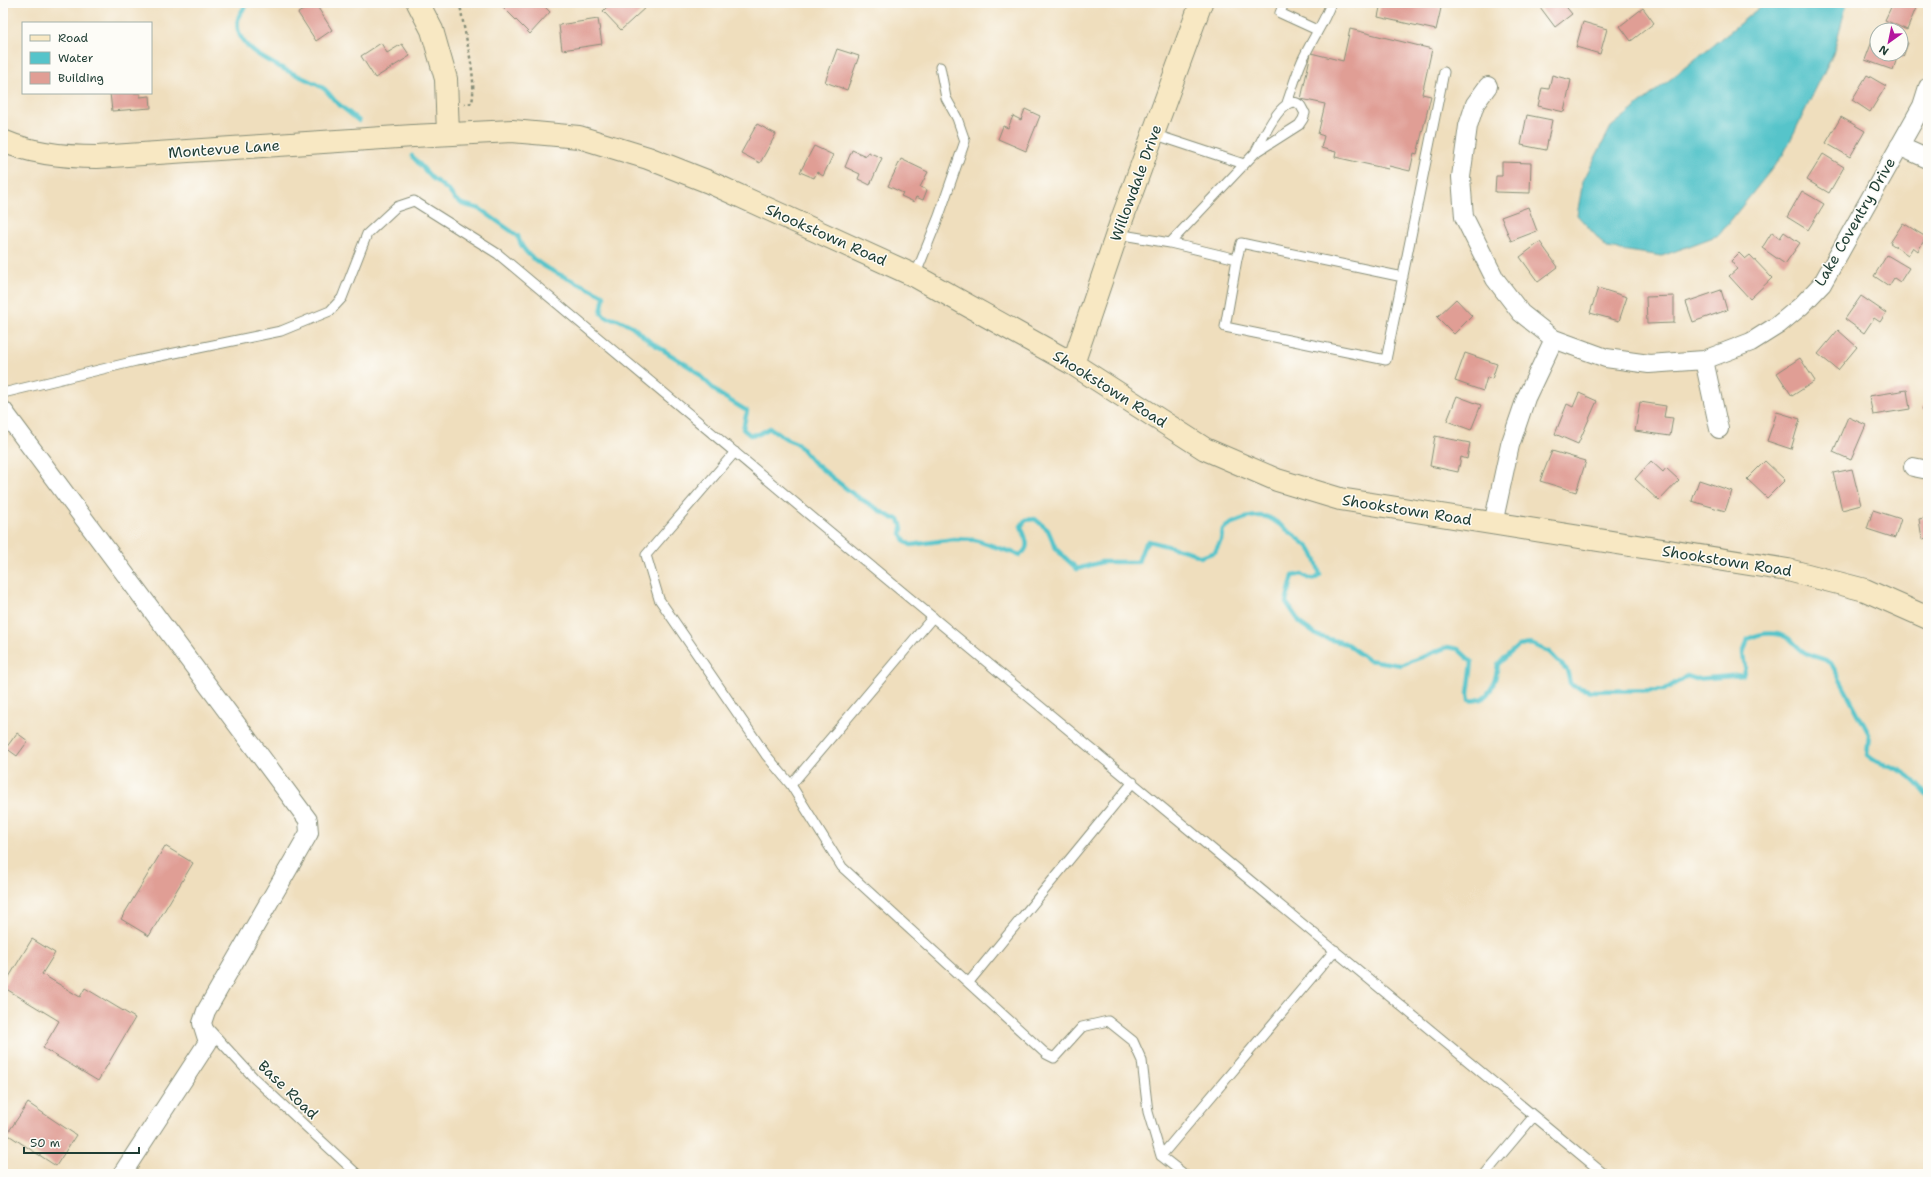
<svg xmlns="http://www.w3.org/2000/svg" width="1931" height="1177" font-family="'Shantell Sans',sans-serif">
	<rect width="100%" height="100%" fill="#fdfcf7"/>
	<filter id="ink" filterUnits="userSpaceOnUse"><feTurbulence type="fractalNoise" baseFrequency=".025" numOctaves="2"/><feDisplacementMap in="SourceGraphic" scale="8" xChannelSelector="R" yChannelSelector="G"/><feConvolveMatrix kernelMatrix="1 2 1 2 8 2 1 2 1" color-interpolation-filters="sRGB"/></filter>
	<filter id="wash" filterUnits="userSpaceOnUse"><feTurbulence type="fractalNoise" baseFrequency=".012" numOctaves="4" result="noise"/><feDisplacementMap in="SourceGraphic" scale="16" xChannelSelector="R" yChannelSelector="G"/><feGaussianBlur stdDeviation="0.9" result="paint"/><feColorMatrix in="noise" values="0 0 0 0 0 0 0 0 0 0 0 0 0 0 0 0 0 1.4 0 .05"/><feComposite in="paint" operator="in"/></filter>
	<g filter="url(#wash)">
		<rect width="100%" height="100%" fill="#efdebd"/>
		<path fill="#56c4ca" stroke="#3a807f" d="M1765,3H1847L1833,54L1783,155L1719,235L1662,256L1607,248L1577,215L1583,181L1611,127Z"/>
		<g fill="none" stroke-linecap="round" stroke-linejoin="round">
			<path stroke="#56c4ca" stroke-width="4.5" d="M247,3C245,7 241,12 239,16C226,54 300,73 323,88C328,91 331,97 335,101C343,108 351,114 359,121
				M412,156L432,178L448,190L455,199L462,204L480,209L518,236C524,267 580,281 604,296L601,313L608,318L617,319L632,326L649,341L693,369L719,394L747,411L743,429L750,435L759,434L770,428L787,439L797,443L813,462L853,494L892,518L899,519L902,528L901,534L906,542L911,545L954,539L975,540L1020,555C1032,547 1025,538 1021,526L1026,520L1035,519L1048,530L1056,549L1077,569L1102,562H1138L1144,546L1148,541L1190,552L1201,557L1215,552L1221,540L1223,529C1234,521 1253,513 1267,517C1274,519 1305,543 1310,549C1315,556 1318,567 1320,575L1315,579H1309L1302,574L1293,576L1286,602L1301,624L1318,636L1347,644L1368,660L1401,665L1448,647L1458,649L1472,662L1468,694L1469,700C1490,704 1496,680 1498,664L1518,646L1531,644L1549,652L1567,670L1570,683L1573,686L1591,691L1664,690L1687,676L1696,679L1743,675L1745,667L1743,654L1748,639C1761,632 1779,631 1791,640C1797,645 1800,651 1808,654C1816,658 1822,657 1831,663L1869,734L1867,755C1880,766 1882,762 1895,768C1910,774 1918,784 1928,796"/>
		</g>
		<g id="blocks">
			<path fill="#e09e95" d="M315,3L332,30L316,41L298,13Z
				M503,3H541L550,12L530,34L501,5Z
				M611,3L617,5L618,3H644L647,6L621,30L603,11Z
				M1381,3H1420L1441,8L1436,30L1378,17Z
				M1544,3H1563L1572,14L1555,27L1540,7Z
				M1893,3H1918L1907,30L1885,20Z
				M1643,8L1654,23L1631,41L1620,26Z
				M598,19L602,44L562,50L559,25Z
				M1583,22L1607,29L1600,54L1576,47Z
				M1350,29L1432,49L1422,94L1431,96L1417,154L1414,153L1410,171L1389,166L1388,169L1335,157L1336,152L1321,148L1324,136L1318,134L1325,104L1301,99L1311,53L1343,61Z
				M1876,31L1877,54H1901V41L1908,43L1903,57L1898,55L1893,70L1865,60Z
				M381,43L387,53L402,44L410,56L375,78L361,56Z
				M837,49L859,56L847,90L825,82Z
				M1552,75L1571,80L1564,112L1538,106L1542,88L1549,89Z
				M1867,75L1886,86L1870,112L1852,100Z
				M110,93H140V97L150,96L151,108L112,111Z
				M1025,109L1040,116L1026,151L998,139L1003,126L1008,128L1013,116L1021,120Z
				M1527,115L1552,120L1546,150L1521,145Z
				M1841,117L1865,131L1850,157L1826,143Z
				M757,124L776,134L760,163L741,153Z
				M814,146L833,155L823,176L817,172L814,178L800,172Z
				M852,150L866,156L868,152L882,158L870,185L858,179L860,174L845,167Z
				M1823,154L1844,167L1829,193L1807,180Z
				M901,159L928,172L920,187L927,190L923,200L916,197L914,202L901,196L903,193L888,186Z
				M1502,162L1531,163L1530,193L1495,192L1496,176H1502Z
				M1802,191L1824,204L1808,230L1787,217Z
				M1528,207L1537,231L1511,241L1501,217Z
				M1903,223L1926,237L1918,251L1913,247L1908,255L1890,243Z
				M1772,232L1780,238L1784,232L1800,243L1785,264L1762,248Z
				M1540,242L1558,267L1538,282L1520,257Z
				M1739,253L1745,259L1750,255L1772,278L1750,299L1729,276L1737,269L1731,261Z
				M1887,255L1909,268L1900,282L1894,278L1889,286L1874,276Z
				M1598,288L1627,297L1619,321L1590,313Z
				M1721,290L1727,310L1693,322L1686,302Z
				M1674,296V323L1647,324L1646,297Z
				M1861,296L1886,313L1880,322L1874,318L1864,333L1845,319Z
				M1456,299L1472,316L1454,334L1437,317Z
				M1838,330L1857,347L1838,370L1818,354Z
				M1465,353L1497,364L1492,379L1487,377L1483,391L1455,381Z
				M1800,358L1815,381L1792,396L1777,373Z
				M1907,390L1910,409L1873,415L1869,396Z
				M1579,393L1597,401L1578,444L1555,434L1567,404L1573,407Z
				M1457,396L1481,405L1471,430L1447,421Z
				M1928,401V413L1922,409Z
				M1640,402L1666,406L1664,417L1673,418L1670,436L1635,431Z
				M1777,412L1800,419L1791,449L1767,441Z
				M1848,417L1866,425L1851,460L1833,452Z
				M1435,436L1470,443L1467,459L1461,457L1458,472L1430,466Z
				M1552,451L1586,461L1576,492L1540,481Z
				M1651,461L1663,472L1666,468L1679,480L1659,501L1635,479Z
				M1765,461L1785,480L1767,498L1747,479Z
				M1852,469L1861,505L1842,510L1833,473Z
				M1699,480L1732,491L1725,511L1692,501Z
				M1873,510L1901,519L1895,538L1867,529Z
				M1928,517V538L1922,539L1919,519Z
				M17,733L28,741L17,756L6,748Z
				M165,846L193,863L149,936L121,919Z
				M32,939L55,953L42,974L80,997L85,988L135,1018L98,1081L43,1048L59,1021L3,987Z
				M28,1103L76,1135L56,1166L7,1134Z"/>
		</g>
	</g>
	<g filter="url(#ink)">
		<use href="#blocks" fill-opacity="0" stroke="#878e78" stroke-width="1"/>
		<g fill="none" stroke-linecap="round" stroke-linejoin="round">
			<defs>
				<path id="lane" d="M1284,3L1280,13L1317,30
					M1287,103C1292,89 1296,75 1302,61C1311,41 1324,23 1331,3
					M1153,134L1244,164
					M1117,234L1170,243L1255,153L1299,125L1303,119L1305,113C1303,111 1302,107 1300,105C1283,90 1261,142 1255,153
					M1170,243L1237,259L1225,327L1386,360L1444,72
					M1237,259L1241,243L1403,277
					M915,276L939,216L965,141L957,118L946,98L940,67
					M3,393L136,361L281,331L330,311L342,298L367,234L396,207L414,201L498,254L812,517L1604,1174
					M735,452L646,555L659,599L766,755L791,785L842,867L1046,1054L1054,1058L1082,1027L1108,1021L1133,1041L1142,1061L1148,1112L1161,1156L1184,1174
					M791,785L933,617
					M969,982L1133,782
					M209,1029L255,1079L357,1174
					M1161,1156L1335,950
					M1485,1174L1534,1116"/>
				<path id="street" d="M1488,86L1475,104L1468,126L1461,177L1464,217L1495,279L1521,313L1554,339L1606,358L1649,364L1704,360L1751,342L1778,325L1801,306L1822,284L1922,106L1928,87
					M1899,146L1928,159
					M1704,360L1719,429
					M3,410L308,820L309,833L206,1011L202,1023L208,1042L122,1174
					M1913,467L1928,470
					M1493,524L1510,445L1526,398L1554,339"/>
				<path id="secondary" d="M418,3L432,30L446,79L448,134
					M3,141C33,154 65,157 97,157L413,136L512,131L579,137L648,158L709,182L915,276L1073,364L1205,449L1277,480L1340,499L1788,570L1865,590L1928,618
					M1073,364L1122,219L1201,3"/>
			</defs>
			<use href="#lane" stroke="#878e78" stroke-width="11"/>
			<use href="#street" stroke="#878e78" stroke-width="20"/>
			<use href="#secondary" stroke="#878e78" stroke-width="24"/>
			<path stroke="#878e78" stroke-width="2.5" stroke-dasharray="3 3" stroke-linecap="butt" d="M458,3L461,10C465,38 477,75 472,103L464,104"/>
			<use href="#lane" stroke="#fff" stroke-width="9"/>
			<use href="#street" stroke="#fff" stroke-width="18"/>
			<use href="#secondary" stroke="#f8e8c3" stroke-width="22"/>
		</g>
	</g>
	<g text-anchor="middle" stroke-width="3" stroke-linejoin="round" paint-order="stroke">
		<g font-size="15" fill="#1f3d34" stroke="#fdfcf7">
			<text transform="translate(224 149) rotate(-4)" y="5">Montevue Lane</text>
			<text transform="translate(1136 183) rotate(-70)" y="5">Willowdale Drive</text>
			<text transform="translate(1855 222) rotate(-60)" y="5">Lake Coventry Drive</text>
			<text transform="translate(826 235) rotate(24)" y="5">Shookstown Road</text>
			<text transform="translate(1110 389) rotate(32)" y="5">Shookstown Road</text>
			<text transform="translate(1407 510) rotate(9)" y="5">Shookstown Road</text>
			<text transform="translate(1727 561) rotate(9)" y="5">Shookstown Road</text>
			<text transform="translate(288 1090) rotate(44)" y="5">Base Road</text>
		</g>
	</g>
	<rect width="1931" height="1177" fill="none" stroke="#fdfcf7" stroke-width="16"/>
	<rect x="22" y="22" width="130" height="72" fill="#fdfcf7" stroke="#a4b0a9"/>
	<rect x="30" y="35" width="20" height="6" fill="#f8e8c3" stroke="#a4b0a9"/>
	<text x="58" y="42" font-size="12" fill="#1f3d34">Road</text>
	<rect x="30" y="52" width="20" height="12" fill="#56c4ca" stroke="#a4b0a9"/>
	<text x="58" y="62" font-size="12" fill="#1f3d34">Water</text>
	<rect x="30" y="72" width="20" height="12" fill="#e09e95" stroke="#a4b0a9"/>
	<text x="58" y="82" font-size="12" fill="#1f3d34">Building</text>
	<g transform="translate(1889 42) rotate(213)"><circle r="19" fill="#fdfcf7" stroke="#a4b0a9"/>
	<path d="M0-3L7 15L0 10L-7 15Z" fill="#b5179e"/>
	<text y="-6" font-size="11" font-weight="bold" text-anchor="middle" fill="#1f3d34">N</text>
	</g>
	<path d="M24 1147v6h115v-6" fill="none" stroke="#1f3d34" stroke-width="2"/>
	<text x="30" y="1147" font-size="12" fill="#1f3d34" stroke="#fdfcf7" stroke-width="3" paint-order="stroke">50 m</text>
</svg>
